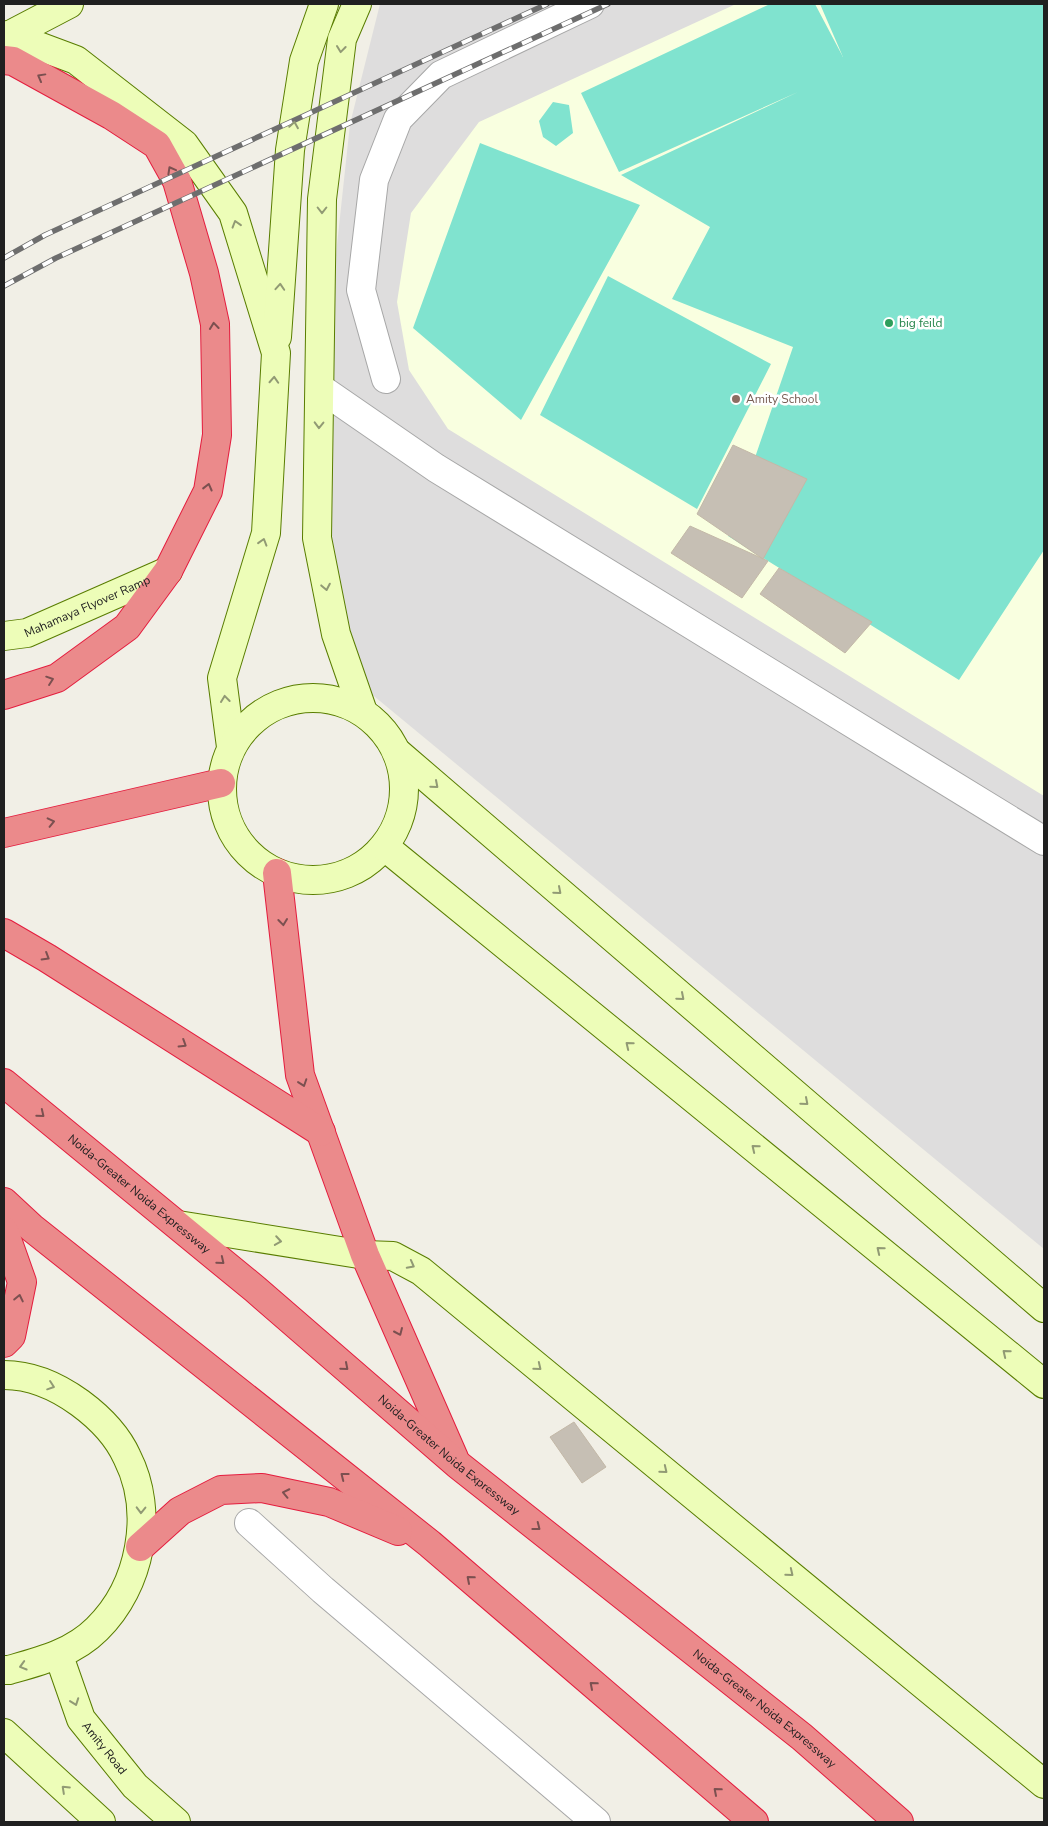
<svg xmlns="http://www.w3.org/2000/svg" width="1048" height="1826" font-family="'Nunito Sans',sans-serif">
	<rect width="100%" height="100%" fill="#f1efe6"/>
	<path fill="#dedddd" d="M380,4H1044V1249L329,659L330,310L350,124Z"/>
	<path fill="#f9ffe0" d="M736,4H1044V796L448,429L409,370L397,302L411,213L479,122Z"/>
	<path fill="#80e3cf" d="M770,4H815L843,57L820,4H1044V550L959,680L728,536L793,347L672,299L710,227L621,175L798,92L619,172L581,93Z
		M553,102L569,105L573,133L556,146L543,137L539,121Z
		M480,143L640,205L521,420L413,328Z
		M608,276L771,364L697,509L540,415Z"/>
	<path fill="#c6bfb4" stroke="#c3b8a7" d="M733,445L807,479L763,559L697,514Z
		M690,526L768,561L742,598L671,553Z
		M779,568L872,622L845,653L760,594Z
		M574,1422L606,1467L582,1483L550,1437Z"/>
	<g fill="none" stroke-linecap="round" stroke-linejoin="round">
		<defs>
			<path id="street" d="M386,379L361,290L374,180L398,119L441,75L590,4
				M320,388L436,468L1044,841
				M249,1523L323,1590L596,1822"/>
			<g id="secondary">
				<path d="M357,4L342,39L322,199L317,538L336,634L363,712"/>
				<path d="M9,35L76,60L184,144L233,213L276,353L266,533L222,678L231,747"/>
				<path d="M4,38L69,4"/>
				<path d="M277,337L290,150L304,61L324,4"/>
				<path id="s1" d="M4,636L27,633L168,571"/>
				<circle cx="313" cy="789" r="91"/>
				<path d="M398,753L1044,1308"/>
				<path d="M385,847L1044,1384"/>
				<path d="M178,1225L365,1255L393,1256L421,1271L1044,1784"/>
				<path d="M4,1375C31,1375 58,1387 80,1403C99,1417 117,1435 127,1457C155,1512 141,1586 97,1629C73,1653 41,1661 9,1670H4"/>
				<path id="s2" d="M59,1656L81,1719L135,1786L176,1822"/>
				<path d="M4,1733L101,1822"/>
			</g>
			<g id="highway">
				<path d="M4,60L13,61L111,115L157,145L177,181L204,273L215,324L217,435L208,491L168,571L127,627L57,678L4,695"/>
				<path d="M4,833L221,783"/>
				<path d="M277,873L300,1075L365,1255L454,1458"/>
				<path d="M4,933L47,958L321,1132"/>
				<path id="s3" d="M4,1083L255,1289L457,1464L802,1737L899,1822"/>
				<path d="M4,1202L32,1228L430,1544L754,1822"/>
				<path d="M4,1231L22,1282L11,1336L4,1343"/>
				<path d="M140,1547L180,1511L221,1490L262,1488L329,1502L398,1531"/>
			</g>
		</defs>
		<use href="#street" stroke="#a7a7a7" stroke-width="30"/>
		<use href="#secondary" stroke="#597d00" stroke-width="30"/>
		<use href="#highway" stroke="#e41d3e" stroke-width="30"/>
		<use href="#street" stroke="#fff" stroke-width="28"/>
		<use href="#secondary" stroke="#edfdb8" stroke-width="28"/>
		<use href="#highway" stroke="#eb8a8b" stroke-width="28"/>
		<defs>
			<path id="rail" d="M4,258L45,235L547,4
				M4,286L56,258L608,4"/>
		</defs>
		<use href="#rail" stroke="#6e6e6e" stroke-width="5.5"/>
		<use href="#rail" stroke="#fff" stroke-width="4" stroke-dasharray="11" stroke-linecap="butt"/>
	</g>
	<defs><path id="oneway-chevron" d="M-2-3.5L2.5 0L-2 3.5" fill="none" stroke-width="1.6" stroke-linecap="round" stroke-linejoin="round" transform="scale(1.25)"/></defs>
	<g stroke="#919a74">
		<use href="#oneway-chevron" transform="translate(341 49) rotate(97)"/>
		<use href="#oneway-chevron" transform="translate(294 125) rotate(-81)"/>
		<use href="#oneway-chevron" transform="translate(322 210) rotate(90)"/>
		<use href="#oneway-chevron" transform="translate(236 224) rotate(-107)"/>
		<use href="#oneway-chevron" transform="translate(280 287) rotate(-86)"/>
		<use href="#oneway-chevron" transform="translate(274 380) rotate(-87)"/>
		<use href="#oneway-chevron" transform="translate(319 425) rotate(91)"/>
		<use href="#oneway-chevron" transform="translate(263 542) rotate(-73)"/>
		<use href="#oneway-chevron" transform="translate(326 587) rotate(79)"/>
		<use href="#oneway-chevron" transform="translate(225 699) rotate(-97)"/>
		<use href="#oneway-chevron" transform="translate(435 785) rotate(41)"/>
		<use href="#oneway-chevron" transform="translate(558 891) rotate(41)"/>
		<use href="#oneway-chevron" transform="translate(681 997) rotate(41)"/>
		<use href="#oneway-chevron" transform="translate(629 1045) rotate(-141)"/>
		<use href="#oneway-chevron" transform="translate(805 1102) rotate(41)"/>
		<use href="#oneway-chevron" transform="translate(755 1148) rotate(-141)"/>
		<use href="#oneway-chevron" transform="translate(278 1241) rotate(9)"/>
		<use href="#oneway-chevron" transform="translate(880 1250) rotate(-141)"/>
		<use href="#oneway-chevron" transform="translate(411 1265) rotate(28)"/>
		<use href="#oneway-chevron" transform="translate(1006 1353) rotate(-141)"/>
		<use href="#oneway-chevron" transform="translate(538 1367) rotate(39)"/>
		<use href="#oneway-chevron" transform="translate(51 1386) rotate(19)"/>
		<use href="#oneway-chevron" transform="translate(664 1470) rotate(39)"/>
		<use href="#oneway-chevron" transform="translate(141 1510) rotate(91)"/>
		<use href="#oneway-chevron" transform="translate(790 1573) rotate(39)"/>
		<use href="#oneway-chevron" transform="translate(23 1666) rotate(164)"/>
		<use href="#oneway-chevron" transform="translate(75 1702) rotate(70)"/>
		<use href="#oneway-chevron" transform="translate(65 1789) rotate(-137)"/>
	</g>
	<g stroke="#7b5050">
		<use href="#oneway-chevron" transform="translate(41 77) rotate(-151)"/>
		<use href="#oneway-chevron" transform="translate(171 170) rotate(-119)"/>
		<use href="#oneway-chevron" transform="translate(214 326) rotate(-96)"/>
		<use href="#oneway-chevron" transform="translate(208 487) rotate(-76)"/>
		<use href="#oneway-chevron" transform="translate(50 680) rotate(-19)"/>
		<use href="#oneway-chevron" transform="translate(51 822) rotate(-13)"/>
		<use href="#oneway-chevron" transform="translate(283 922) rotate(83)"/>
		<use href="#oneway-chevron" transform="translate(46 957) rotate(31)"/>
		<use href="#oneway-chevron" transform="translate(183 1044) rotate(32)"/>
		<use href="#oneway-chevron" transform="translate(303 1083) rotate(71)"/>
		<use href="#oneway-chevron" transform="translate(41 1114) rotate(39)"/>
		<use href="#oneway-chevron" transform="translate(221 1261) rotate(39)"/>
		<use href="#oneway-chevron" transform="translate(19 1298) rotate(-78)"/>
		<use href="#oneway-chevron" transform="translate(399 1332) rotate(66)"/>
		<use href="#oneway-chevron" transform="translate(345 1367) rotate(41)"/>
		<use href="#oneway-chevron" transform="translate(344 1476) rotate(-142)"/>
		<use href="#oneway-chevron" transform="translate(286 1493) rotate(-168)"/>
		<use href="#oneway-chevron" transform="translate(537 1527) rotate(38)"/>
		<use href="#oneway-chevron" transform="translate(470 1579) rotate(-139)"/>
		<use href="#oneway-chevron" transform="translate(593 1685) rotate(-139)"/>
		<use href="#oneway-chevron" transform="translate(717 1791) rotate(-139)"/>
	</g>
	<circle fill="#2e9e5b" stroke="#fff" stroke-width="2" cx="889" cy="323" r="5"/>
	<circle fill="#8d6e63" stroke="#fff" stroke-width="2" cx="736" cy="399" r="5"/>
	<g text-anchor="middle" stroke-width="5" stroke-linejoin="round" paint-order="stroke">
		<g font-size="12" fill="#27864d" stroke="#fff" text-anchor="start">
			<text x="899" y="327">big feild</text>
		</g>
		<g font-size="12" fill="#785e54" stroke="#fff" text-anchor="start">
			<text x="746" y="403">Amity School</text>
		</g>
		<g font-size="12" fill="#202020" stroke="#fff">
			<text dy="4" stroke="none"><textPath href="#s1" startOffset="89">Mahamaya Flyover Ramp</textPath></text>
			<text dy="4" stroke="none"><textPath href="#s3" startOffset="175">Noida-Greater Noida Expressway</textPath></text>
			<text dy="4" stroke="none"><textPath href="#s3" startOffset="580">Noida-Greater Noida Expressway</textPath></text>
			<text dy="4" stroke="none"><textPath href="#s3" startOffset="985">Noida-Greater Noida Expressway</textPath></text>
			<text dy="4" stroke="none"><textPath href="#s2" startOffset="104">Amity Road</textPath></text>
		</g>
	</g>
	<rect width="1048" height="1826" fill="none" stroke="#202020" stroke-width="10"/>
</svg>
